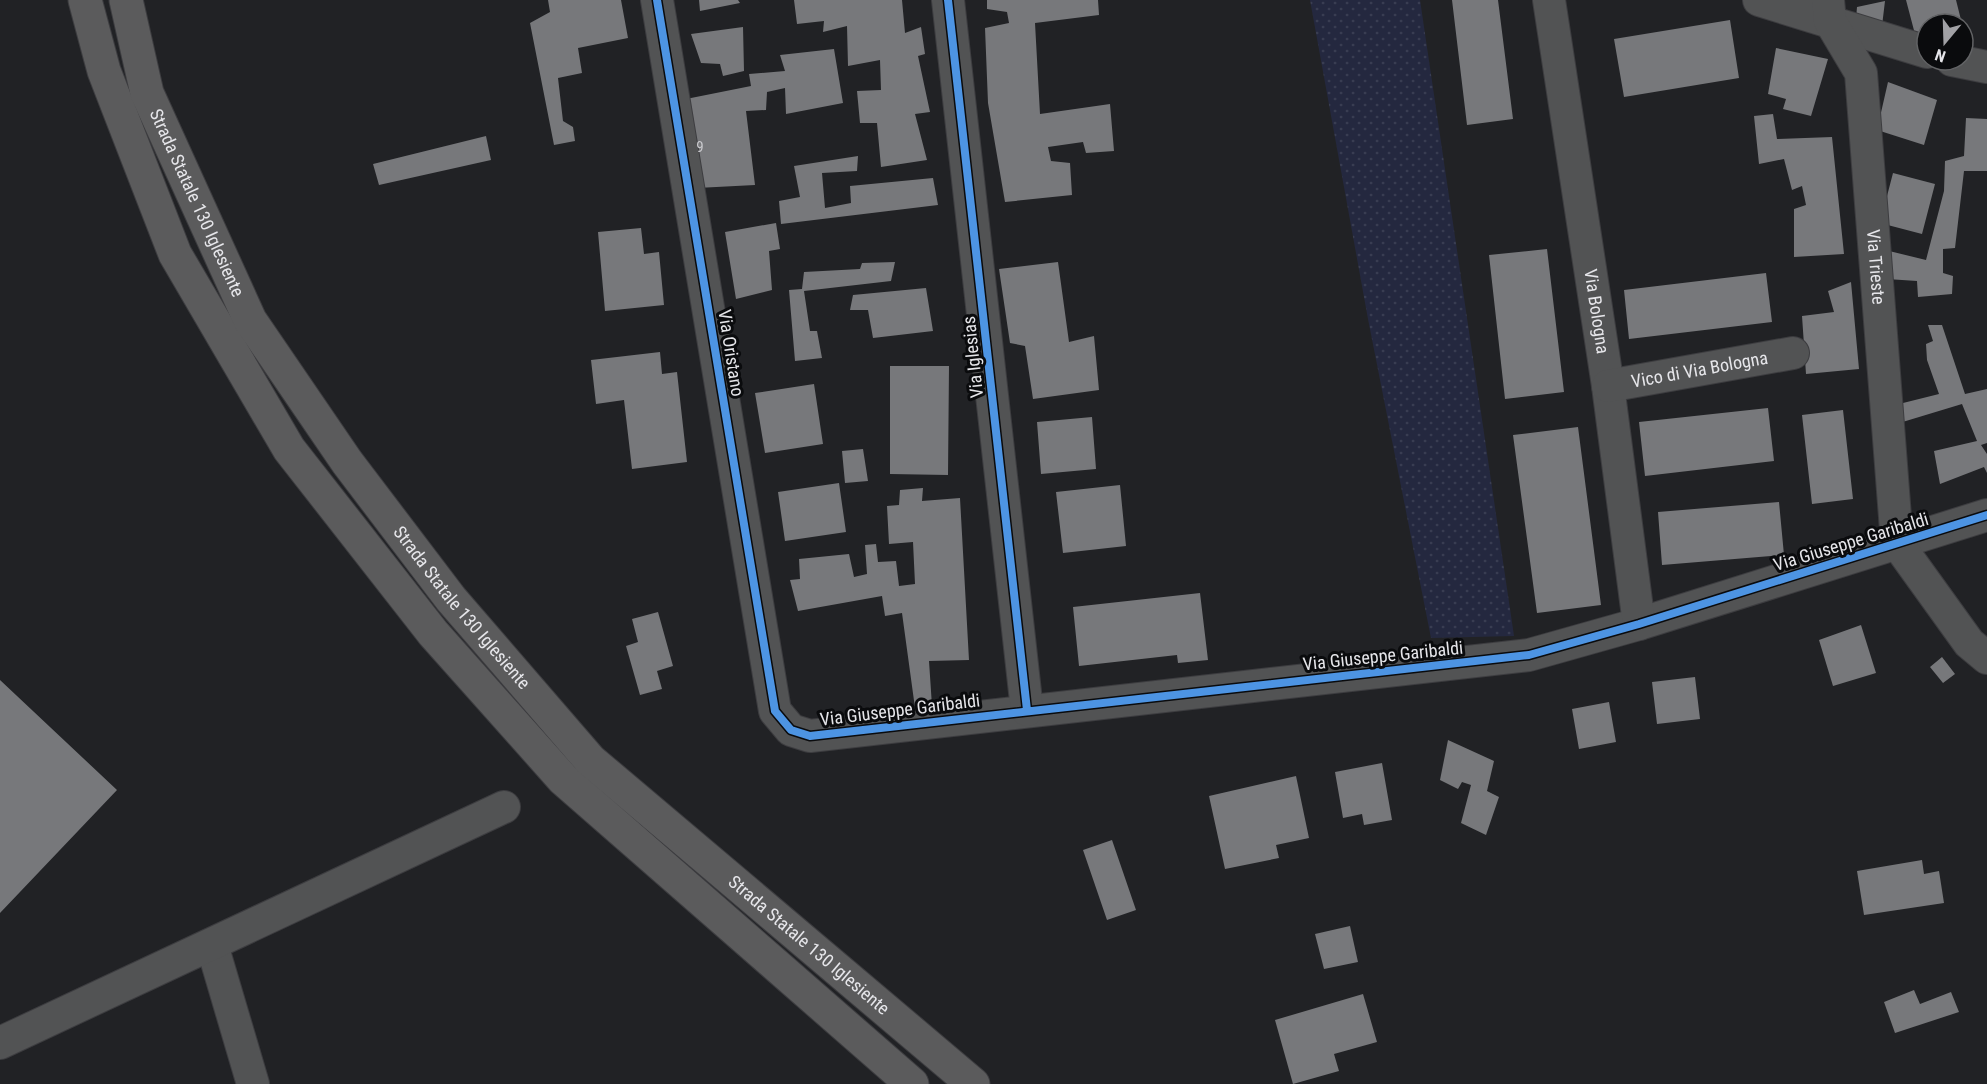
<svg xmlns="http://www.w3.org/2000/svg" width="1987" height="1084" font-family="'Roboto Condensed',sans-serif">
	<defs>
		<pattern id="grass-dots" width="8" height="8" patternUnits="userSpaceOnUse" patternTransform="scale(1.5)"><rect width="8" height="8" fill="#24283f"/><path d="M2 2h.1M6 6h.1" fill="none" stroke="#393d52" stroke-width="1.8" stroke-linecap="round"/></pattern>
	</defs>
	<rect width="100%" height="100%" fill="#212225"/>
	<path fill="url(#grass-dots)" d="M1310,0H1420L1514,636L1431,638L1368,319Z"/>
	<path fill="#77787b" d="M548,0H621L628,38L578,48L582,73L558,78L563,121L573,127L575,141L554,145L530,23L550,12Z
		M699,0H738L740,3L700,11Z
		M794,0H902L905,33L921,27L925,54L918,56L930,112L915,114L927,160L881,167L877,123H860L857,91L881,90L880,60L848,66L847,26L823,32L824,21L797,24Z
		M987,0H1098L1099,15L1035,23L1040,114L1110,104L1114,151L1086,153L1083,142L1048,147L1051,161L1070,163L1072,195L1005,202L988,103L985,28L1009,23L1007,12L987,9Z
		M1452,0H1498L1513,119L1467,125Z
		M1906,0H1956L1962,24H1927V35L1916,38Z
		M1885,1L1882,26L1856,19L1857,7Z
		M1730,20L1739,78L1624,97L1614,39Z
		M743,27L744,71L723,76L720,64L701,63L691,34Z
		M1776,48L1828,59L1811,116L1783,109L1786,99L1768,94Z
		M834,49L843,103L786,114L785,88L767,92L766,110L746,111L755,185L697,188L686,99L751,86L749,74L785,71L780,55Z
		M1888,82L1937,100L1924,145L1877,130Z
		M1773,114L1777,139L1832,137L1844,254L1794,257V209L1806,205L1802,186L1792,190L1784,159L1759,164L1754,116Z
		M1966,118L1987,119V171H1964L1955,248L1943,249V273L1953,276L1952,294L1918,297L1917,281L1887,279L1881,249L1926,260L1944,191L1945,161L1964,156Z
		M486,136L491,160L379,185L373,164Z
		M858,156L857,171L822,173L825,208L851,203L850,186L933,178L938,205L781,224L779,201L800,197L794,166Z
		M1893,173L1935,184L1922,234L1880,223Z
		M776,223L780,249L769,251L772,290L736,299L725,232Z
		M641,228L644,254L659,252L664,305L605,311L598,232Z
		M1547,249L1564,392L1505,399L1489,255Z
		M895,262L891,281L804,291L810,331H817L822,358L795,361L789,290L802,289L804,272L860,269L862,263Z
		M1058,262L1069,342L1094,336L1099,390L1033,399L1025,346L1010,343L999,269Z
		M1766,273L1772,322L1629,339L1624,290Z
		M1851,282L1859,369L1806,374L1802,316L1834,312L1828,291Z
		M926,288L933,331L873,338L868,310H850L853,295Z
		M1928,325H1942L1965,394L1987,389V443L1981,445L1987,454V473L1984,467L1940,484L1934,451L1977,441L1962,404L1896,424L1899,404L1939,394L1927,360L1926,344L1933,341Z
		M660,352L662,374L677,372L687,462L632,469L624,400L596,404L591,360Z
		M890,366H949L948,475L890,474Z
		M814,384L823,444L765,453L755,393Z
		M1768,408L1774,461L1645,476L1639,422Z
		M1843,410L1853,499L1812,504L1802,415Z
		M1092,417L1096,469L1041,474L1037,422Z
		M1578,427L1601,605L1537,613L1513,435Z
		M863,449L868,481L845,483L842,451Z
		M839,483L846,532L785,541L778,492Z
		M1120,485L1126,546L1063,553L1056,492Z
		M923,488L922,501L960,498L969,660L929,661L932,706L915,708L902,613L885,616L882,596L798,611L790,580L800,579L799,559L849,554L854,577L867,574L865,545L876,544L878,562L896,561L899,586L915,584L913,542L889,544L887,506L899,505L900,490Z
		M1779,502L1784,555L1662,565L1658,512Z
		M1200,593L1208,660L1178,663L1177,655L1079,666L1073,607Z
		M658,612L673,666L657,671L662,689L640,695L626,646L638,642L632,619Z
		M1861,625L1876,673L1833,686L1819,640Z
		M1942,657L1955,674L1943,683L1930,667Z
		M1695,677L1700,719L1657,724L1652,682Z
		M0,680L117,790L0,913Z
		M1609,702L1616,742L1579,749L1572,709Z
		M1448,740L1494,761L1487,791L1499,797L1486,835L1461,823L1471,785L1462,782L1458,789L1440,780Z
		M1382,763L1392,820L1364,825L1362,814L1343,818L1335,772Z
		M1296,776L1309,838L1276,845L1279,858L1225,869L1209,796Z
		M1112,840L1136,910L1107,920L1083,850Z
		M1922,860L1924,874L1939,871L1944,903L1864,915L1857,871Z
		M1350,926L1358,962L1324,969L1315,934Z
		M1914,990L1920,1004L1951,992L1959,1012L1895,1033L1884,1002Z
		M1363,994L1377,1042L1334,1054L1339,1071L1293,1084L1275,1020Z"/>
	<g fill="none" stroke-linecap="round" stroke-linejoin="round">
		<defs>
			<g id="minor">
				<path d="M657,0L775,711L791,730L810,736L1529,655L1639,624L1987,515"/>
				<path d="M948,0L1027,710"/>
				<path id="s1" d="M1549,0L1608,386L1639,624"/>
				<path d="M1759,0L1927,52"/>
				<path id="s2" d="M1828,0L1830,21L1861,73L1897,543L1969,643L1987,658"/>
				<path d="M1952,60L1987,67"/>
				<path id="s3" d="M1608,386L1793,353"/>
				<path d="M212,945L253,1084"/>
				<path d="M0,1043L504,807"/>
			</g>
			<g id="primary">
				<path d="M85,0L104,71L175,254L289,449L433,633L563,779L912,1084"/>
				<path id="s4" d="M126,0L147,93L250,320L347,462L451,599L590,760L973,1084"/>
			</g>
		</defs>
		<use href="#minor" stroke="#3d3d40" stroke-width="34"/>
		<use href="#primary" stroke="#3d3d40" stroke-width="35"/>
		<use href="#minor" stroke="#525354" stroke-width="32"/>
		<use href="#primary" stroke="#5b5b5c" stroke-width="33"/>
		<defs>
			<path id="cycleway" d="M657,0L775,711L791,730L810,736L1529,655L1639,624L1987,515
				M948,0L1027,710"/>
		</defs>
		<use href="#cycleway" stroke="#0a0b0d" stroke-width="11"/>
		<use href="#cycleway" stroke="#4d94e3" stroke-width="8"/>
	</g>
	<g text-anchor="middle" stroke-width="6" stroke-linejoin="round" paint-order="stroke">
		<g font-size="15" fill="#cacace">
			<text x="700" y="152">9</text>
		</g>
		<g font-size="18" fill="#e6e6ea" stroke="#0a0b0d">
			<text dy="6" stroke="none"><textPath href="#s4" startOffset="216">Strada Statale 130 Iglesiente</textPath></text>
			<text dy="6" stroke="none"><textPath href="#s2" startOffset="276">Via Trieste</textPath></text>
			<text dy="6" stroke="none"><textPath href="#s1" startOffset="315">Via Bologna</textPath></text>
			<text transform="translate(731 353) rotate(81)" y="6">Via Oristano</text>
			<text transform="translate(973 357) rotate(-96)" y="6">Via Iglesias</text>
			<text dy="6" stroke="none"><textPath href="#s3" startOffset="93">Vico di Via Bologna</textPath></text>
			<text transform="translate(1851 542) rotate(-17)" y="6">Via Giuseppe Garibaldi</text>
			<text dy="6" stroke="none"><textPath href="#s4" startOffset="702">Strada Statale 130 Iglesiente</textPath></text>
			<text transform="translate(1383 656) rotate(-6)" y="6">Via Giuseppe Garibaldi</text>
			<text transform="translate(900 710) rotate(-7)" y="6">Via Giuseppe Garibaldi</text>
			<text dy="6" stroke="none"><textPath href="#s4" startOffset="1188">Strada Statale 130 Iglesiente</textPath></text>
		</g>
	</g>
	<g transform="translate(1945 42) rotate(199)"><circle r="28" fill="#0a0b0d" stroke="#626365" stroke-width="1.5"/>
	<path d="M0-4.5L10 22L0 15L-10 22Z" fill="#a1a1a5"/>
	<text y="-9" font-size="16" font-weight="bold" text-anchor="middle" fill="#e6e6ea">N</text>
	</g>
</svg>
